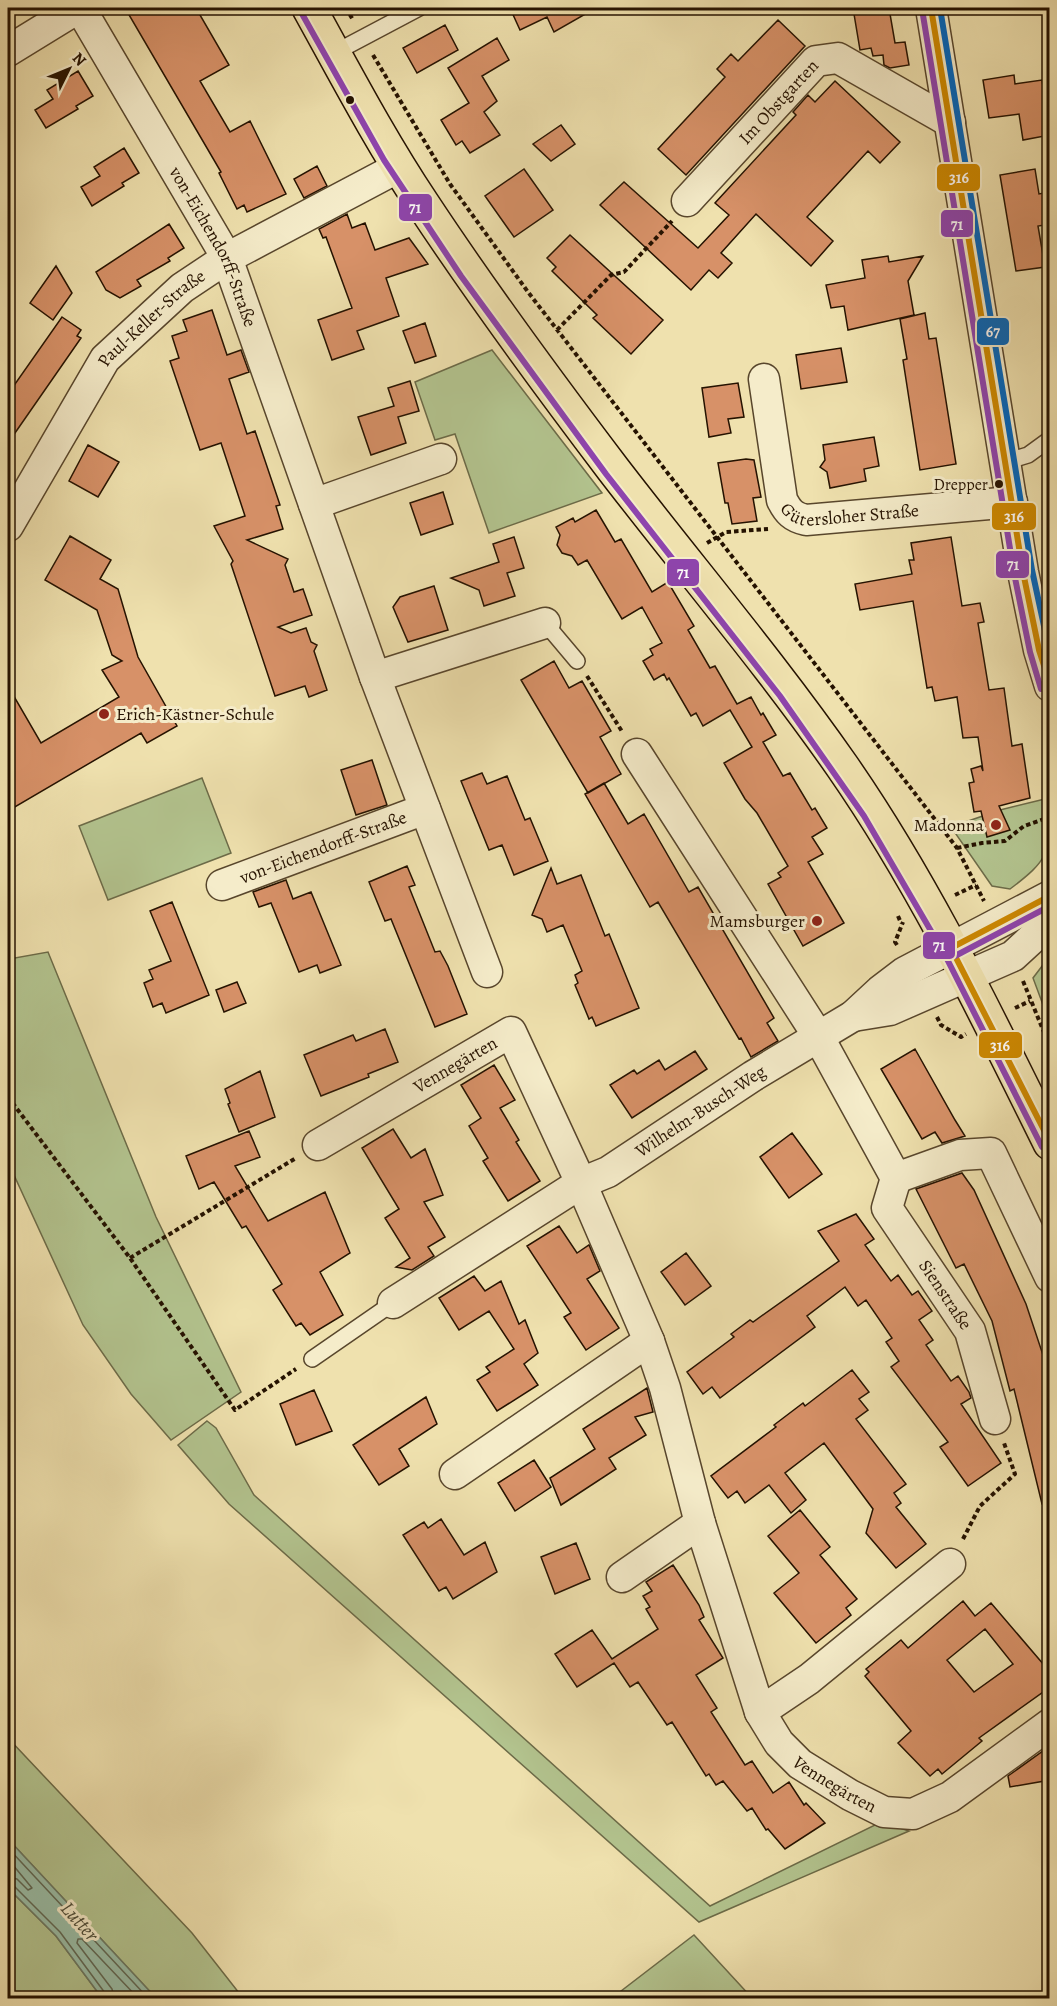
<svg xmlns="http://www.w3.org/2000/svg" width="1057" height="2006" font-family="Alegreya,serif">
	<rect width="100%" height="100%" fill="#efe1ae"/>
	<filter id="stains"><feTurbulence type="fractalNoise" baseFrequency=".00333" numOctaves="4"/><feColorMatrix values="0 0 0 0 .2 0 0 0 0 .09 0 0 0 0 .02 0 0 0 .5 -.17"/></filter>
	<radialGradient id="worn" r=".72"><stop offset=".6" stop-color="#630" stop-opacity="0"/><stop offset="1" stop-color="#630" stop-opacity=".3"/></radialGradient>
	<path fill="#b3c48f" stroke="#6c6b48" stroke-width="1.5" d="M492,350L602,493L489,533L455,434L435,440L415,382Z
		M202,778L231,853L108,900L79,826Z
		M1049,798C1049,851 1054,856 1010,889L992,886L951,827L1000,810Z
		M8,949L15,958L48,952L156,1217L241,1392L171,1440L131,1394L83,1325L8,1162Z
		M1049,957V1021L1033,978Z
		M207,1421L216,1428L254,1495L710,1906L881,1822L909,1831L699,1922L229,1504L178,1445Z
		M8,1738L192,1933L243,1998H156L8,1839Z
		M8,1888L56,1936L102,1998H8Z
		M694,1935L752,1998H612Z"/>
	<path fill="#9abea7" stroke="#6b7964" stroke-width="1.5" d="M8,1839L156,1998H102L56,1936L8,1888Z"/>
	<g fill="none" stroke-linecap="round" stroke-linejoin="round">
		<path stroke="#606854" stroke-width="1.5" d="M8,1848L148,1998
			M8,1859L32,1888L28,1890L17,1879L8,1877
			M8,1885L14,1886L60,1932L105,1993L107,1998
			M114,1998L112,1989L77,1943L78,1939H82L138,1998"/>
	</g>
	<path fill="#d79168" stroke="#251200" stroke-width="1.5" fill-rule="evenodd" d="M125,8H196L229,65L200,81L230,132L250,121L286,194L247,212L244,205L237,209L219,173L221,172Z
		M510,8H596L554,32L547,17L520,30Z
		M853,8H889L895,43L905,42L909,65L890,68L884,65L883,55L873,56L871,48L860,50Z
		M778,20L805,46L686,175L658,149L725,77L717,69L731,54L738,61Z
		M445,25L458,50L417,73L403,48Z
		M497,38L509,60L482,76L497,101L484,112L500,135L470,153L462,141L456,145L441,120L469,103L448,68Z
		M78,71L93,96L76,106L78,109L46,128L35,110L53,99L47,90Z
		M1014,75L1015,84L1042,80L1050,135L1023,140L1019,114L989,118L983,80Z
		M835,81L900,142L880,163L868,151L807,217L833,241L811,266L756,214L721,253L732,263L718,278L709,270L691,290L600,205L624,182L698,248L729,215L715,203L796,115L793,112L808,95L815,102Z
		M561,125L575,144L551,161L533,144Z
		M124,148L139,173L122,183L124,186L92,206L81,187L100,176L94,167Z
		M317,166L327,186L304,198L294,179Z
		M524,169L553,210L514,237L485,196Z
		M1035,169L1039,194L1050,192V224L1038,226L1045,267L1016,271L1000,175Z
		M347,214L352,228L365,223L375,250L409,238L428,264L386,278L399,316L357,331L364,349L332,360L318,320L352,308L326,237L323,238L319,229Z
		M169,224L184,248L168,258L170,261L137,280L141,286L120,298L106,290L96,272Z
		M570,235L663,320L631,354L593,318L597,315L552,271L556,267L547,258Z
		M888,256L889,262L923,256L908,281L914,315L848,330L844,306L831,308L826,285L865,278L862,260Z
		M56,266L72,293L53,320L30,303Z
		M212,310L227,355L241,350L249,372L229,379L247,434L255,431L280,505L276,506L283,529L247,540L288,559L285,565L294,592L303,589L312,615L278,627L291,633L306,628L311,642L317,645L314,651L327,690L309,697L305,686L275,696L231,564L233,561L214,526L245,516L221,443L200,450L170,361L179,358L172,336L187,331L183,320Z
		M925,313L929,339L936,338L956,464L920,470L903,360L907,359L900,319Z
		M62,317L81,330L77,336L81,338L8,443V394Z
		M425,323L436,356L415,363L403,331Z
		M841,348L847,382L801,389L796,355Z
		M410,381L419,411L398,417L406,443L371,455L358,417L394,406L388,388Z
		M738,383L744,417L728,419L731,433L709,437L702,388Z
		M874,437L879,466L864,469L866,481L830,488L827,472L820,467L825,460L823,445Z
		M88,445L119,462L98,497L69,481Z
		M746,459L754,460L761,497L753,498L757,521L732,524L728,503H725L718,463Z
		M443,492L453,524L421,535L410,503Z
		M596,510L615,542L621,539L652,592L668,582L694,626L688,630L710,668L715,666L737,704L751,697L761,715L763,713L776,735L763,742L783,776L790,773L812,810L815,808L827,828L812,837L823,854L808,862L844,923L803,946L768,884L781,877L778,873L788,866L757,813L745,799L724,763L752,747L730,710L703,726L696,713L691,716L669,678L667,680L664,674L654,680L643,661L653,655L650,649L662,643L642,607L622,619L587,560L578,565L572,556L562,553L557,545L560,535L556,527L573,518L575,522Z
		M70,536L111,560L100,579L118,589L138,657L177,726L147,743L141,733L8,811V686L41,743L119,697L102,670L122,661L112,655L97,610L45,580Z
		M514,537L524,568L507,573L515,596L484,606L479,590L451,578L499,562L493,544Z
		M951,537L962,606L980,603L984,622L978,623L989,690L1004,688L1012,746L1022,744L1030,798L999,806L1010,830L987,837L981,811L974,812L969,783L974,782L971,769L981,766L983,771L978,737L963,738L957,697L935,701L932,687L927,688L913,601L860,610L855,584L912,574L909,560H914L911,543Z
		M434,586L448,630L408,642L393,607L400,597Z
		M554,661L569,688L582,681L611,731L600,737L621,774L588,793L521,680Z
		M372,760L387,805L356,815L341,770Z
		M482,773L487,784L507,776L525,820L530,818L548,861L514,875L502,845L489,850L461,781Z
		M604,783L628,824L644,814L689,892L698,887L774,1018L767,1023L778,1041L751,1057L741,1038L739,1039L658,902L650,907L585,794Z
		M407,866L415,885L409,887L435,952L440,951L448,966L467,1014L435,1027L391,919L385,921L369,882Z
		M551,868L557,884L581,875L605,936L609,934L639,1008L596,1026L592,1017L589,1019L575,985L578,983L575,975L582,971L563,925L547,932L542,919L532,915Z
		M286,880L293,899L311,892L341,965L320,973L317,965L299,972L271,903L259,907L253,892Z
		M172,902L209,995L166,1013L162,1003L153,1007L144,983L153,979L149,970L171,961L150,911Z
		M237,982L246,1003L224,1012L216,990Z
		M385,1029L398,1062L368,1074L369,1077L321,1096L304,1055L353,1035L356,1041Z
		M915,1049L955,1120L965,1136L942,1143L935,1132L922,1139L881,1069Z
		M695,1051L707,1069L632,1118L610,1085L634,1070L637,1074L659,1060L665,1070Z
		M494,1065L515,1100L500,1108L519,1140L516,1142L540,1181L508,1201L483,1161L488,1158L469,1126L481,1118L461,1085Z
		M260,1071L275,1117L239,1132L228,1104L230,1103L225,1089Z
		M393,1129L411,1158L425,1149L443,1195L424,1202L445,1237L428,1247L434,1256L412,1270L396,1267L410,1258L385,1218L399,1209L362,1148Z
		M249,1131L260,1157L235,1166L268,1221L325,1192L350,1253L320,1272L343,1315L310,1335L301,1323L296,1326L273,1290L282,1284L246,1226L242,1228L214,1182L199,1189L186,1156Z
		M792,1133L822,1174L789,1198L760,1157Z
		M962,1173L974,1190L1026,1304L1050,1376V1503L1042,1504L1014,1389L1010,1391L992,1321L964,1264L956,1268L916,1189Z
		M856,1214L874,1239L865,1245L891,1281L898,1275L912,1295L918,1291L932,1311L919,1320L933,1340L926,1345L951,1381L958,1376L969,1392L971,1398L961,1404L1001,1463L968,1486L940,1447L948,1442L891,1367L899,1361L886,1342L892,1338L866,1300L858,1306L845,1287L807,1316L815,1327L720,1398L712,1387L703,1394L687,1372L734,1337L731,1334L750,1320L753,1322L839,1261L818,1231Z
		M559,1226L577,1253L589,1245L600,1271L587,1279L619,1328L586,1350L564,1317L571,1313L527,1246Z
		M686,1253L711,1286L685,1305L661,1272Z
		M474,1276L485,1291L501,1281L519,1324L525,1320L538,1353L524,1364L538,1385L497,1411L477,1380L490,1372L486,1367L514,1349L489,1311L459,1330L439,1298Z
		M852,1370L869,1392L859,1399L868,1410L856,1419L906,1484L894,1493L901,1503L896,1507L926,1544L896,1568L866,1533L873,1509L824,1443L785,1473L806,1500L791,1513L769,1485L745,1503L737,1491L728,1498L711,1476L776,1427L774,1425L803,1403L805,1406Z
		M647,1388L653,1412L635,1417L646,1435L609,1458L616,1469L561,1505L550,1478L595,1449L583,1429Z
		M314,1390L332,1431L296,1445L280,1404Z
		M426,1397L437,1424L399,1449L409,1466L379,1485L353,1445Z
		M534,1460L551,1487L515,1511L498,1483Z
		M800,1510L830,1547L820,1555L857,1599L846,1608L851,1615L816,1643L774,1593L799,1573L768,1536Z
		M441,1519L464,1555L485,1542L497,1572L453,1599L446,1587L439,1591L403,1535L424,1522L428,1528Z
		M576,1543L590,1579L555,1594L541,1557Z
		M673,1565L699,1605L704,1617L699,1620L723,1658L696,1675L717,1708L711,1712L745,1765L752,1761L773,1793L789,1782L804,1805L806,1803L825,1823L785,1849L768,1829L766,1830L752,1808L747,1811L723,1781L716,1785L709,1774L706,1776L672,1722L667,1725L638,1682L630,1687L614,1663L577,1687L555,1654L592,1630L612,1659L658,1629L646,1609L650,1607L643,1596L652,1591L646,1582Z
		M963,1601L975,1616L991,1603L1050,1672V1687L979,1738L982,1741L942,1774L938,1769L930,1776L898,1743L911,1731L865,1676L869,1672L866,1669L901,1640L908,1648ZM985,1629L1013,1664L974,1692L947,1660Z
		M1050,1746V1780L1010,1787L1008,1776Z"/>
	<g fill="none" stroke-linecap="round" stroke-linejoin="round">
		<defs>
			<path id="lane" d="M334,53L419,8
				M1005,462L1028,455L1050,439
				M545,623L577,661
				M312,1359L393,1303"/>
			<g id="street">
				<path id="s1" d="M80,8L227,258L375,677L487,972"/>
				<path d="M931,8L1023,572L1039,650L1050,686"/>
				<path d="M8,51L78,8"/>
				<path id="s2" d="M687,201L816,61L838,58L950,122"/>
				<path id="s3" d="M764,379L782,500C788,512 793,517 806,520L1012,502"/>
				<path d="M314,504L441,459"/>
				<path id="s4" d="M8,526L105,359L182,288L227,258L399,167"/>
				<path d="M375,677L545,623"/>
				<path id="s5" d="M637,754L818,1036L896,1178L887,1208L970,1331L995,1419"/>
				<path id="s6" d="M222,885L425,809"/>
				<path d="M853,1016L890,1010L1013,956L1050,922"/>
				<path id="s7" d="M318,1145L511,1032L581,1183L649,1341L665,1388L700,1523L760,1712L779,1743L800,1764L850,1795L884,1812L913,1814L950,1797L1050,1724"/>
				<path d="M896,1178L960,1155L991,1153L1050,1277"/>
				<path id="s8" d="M393,1303L581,1183L608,1172L753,1076L853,1016L880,991L905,972L1050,896"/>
				<path d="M455,1474L649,1341"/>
				<path d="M622,1577L700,1523"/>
				<path d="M760,1712L809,1679L950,1564"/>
			</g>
			<path id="primary" d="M309,8C345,73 380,140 422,203C482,294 547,382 613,469C689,568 771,664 842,766C924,884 986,1014 1050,1143"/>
		</defs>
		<use href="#lane" stroke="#58462c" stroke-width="18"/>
		<use href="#street" stroke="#58462c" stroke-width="33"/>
		<use href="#primary" stroke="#251200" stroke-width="36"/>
		<path stroke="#251200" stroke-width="4" stroke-dasharray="4.5 3" stroke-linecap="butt" d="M346,8L353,20
			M373,55L450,184L528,292L957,848L984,901
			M557,330L611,275L624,272L672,221
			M707,543L726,532L768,529
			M587,676L623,733
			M957,848L982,843L1005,841L1024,826L1050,817
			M955,895L976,885
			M898,916L901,923
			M897,945L895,942L903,922
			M1023,981L1050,1047
			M1015,1008L1030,1001
			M937,1017L941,1025L961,1037L966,1034
			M8,1097L130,1258L235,1410L296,1369
			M130,1258L296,1158
			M963,1539L980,1506L1015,1474L1004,1443"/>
		<use href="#lane" stroke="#f5ecca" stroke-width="15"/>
		<use href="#street" stroke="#f5ecca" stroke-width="30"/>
		<use href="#primary" stroke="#efe1ae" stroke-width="33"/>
		<defs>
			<path id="bus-1" d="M931,8L1023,572L1039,650L1050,684
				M951,948L1050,1142
				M951,948L1050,896"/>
			<path id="bus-2" d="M922,9L1014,573L1030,652L1041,689
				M301,12L384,160L461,276L606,474L780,696L864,816L945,955L1042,1147
				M955,956L1050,906"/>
			<path id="bus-3" d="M940,8L1032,570L1050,654"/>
		</defs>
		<use href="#bus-1" stroke="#f5ecca" stroke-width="10"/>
		<use href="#bus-2" stroke="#f5ecca" stroke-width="10"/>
		<use href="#bus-3" stroke="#f5ecca" stroke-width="10"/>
		<use href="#bus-1" stroke="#cd8800" stroke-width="6"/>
		<use href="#bus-2" stroke="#8e44ad" stroke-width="6"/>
		<use href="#bus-3" stroke="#0065bd" stroke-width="6"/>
	</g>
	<g fill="#251200" stroke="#f5ecca" stroke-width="2">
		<circle cx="350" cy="100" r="5"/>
		<circle cx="999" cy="484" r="5"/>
	</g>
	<g fill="#8f2418" stroke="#f5ecca" stroke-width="2">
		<circle cx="104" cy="714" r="6"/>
		<circle cx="996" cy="825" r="6"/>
		<circle cx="817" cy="921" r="6"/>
	</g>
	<g text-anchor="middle" stroke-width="6" stroke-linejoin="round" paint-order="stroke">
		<g font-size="16" fill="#251200" stroke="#f5ecca" text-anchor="end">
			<text x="988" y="490">Drepper</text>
		</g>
		<g font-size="18" fill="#251200" stroke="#f5ecca">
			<text dy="6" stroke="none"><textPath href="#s2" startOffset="135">Im Obstgarten</textPath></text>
			<text dy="6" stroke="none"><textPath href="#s1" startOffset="274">von-Eichendorff-Straße</textPath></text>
			<text dy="6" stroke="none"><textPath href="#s4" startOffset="255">Paul-Keller-Straße</textPath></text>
			<text dy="6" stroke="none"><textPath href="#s3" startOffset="198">Gütersloher Straße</textPath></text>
			<text dy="6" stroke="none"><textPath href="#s6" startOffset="108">von-Eichendorff-Straße</textPath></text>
			<text dy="6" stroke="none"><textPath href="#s7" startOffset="159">Vennegärten</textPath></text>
			<text dy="6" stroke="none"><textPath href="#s8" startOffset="363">Wilhelm-Busch-Weg</textPath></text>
			<text dy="6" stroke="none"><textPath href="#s5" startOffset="633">Sienstraße</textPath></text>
			<text dy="6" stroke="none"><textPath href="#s7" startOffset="1056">Vennegärten</textPath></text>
		</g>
		<g font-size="18" fill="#251200" stroke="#f5ecca" text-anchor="end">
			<text x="116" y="720" text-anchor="start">Erich-Kästner-Schule</text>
			<text x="984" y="831">Madonna</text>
			<text x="805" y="927">Mamsburger</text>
		</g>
		<g font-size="20" font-style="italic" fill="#4e4e3a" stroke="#f5ecca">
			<text transform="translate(80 1921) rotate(48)" y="7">Lutter</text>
		</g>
	</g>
	<g stroke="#f5ecca" stroke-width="2">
		<rect x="936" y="163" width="45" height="29" rx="6" fill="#cd8800"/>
		<rect x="398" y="193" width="35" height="29" rx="6" fill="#8e44ad"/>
		<rect x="940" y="209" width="34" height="29" rx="6" fill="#8e44ad"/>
		<rect x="976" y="317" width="34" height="29" rx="6" fill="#0065bd"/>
		<rect x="991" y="502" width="46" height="29" rx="6" fill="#cd8800"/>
		<rect x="995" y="550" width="35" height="29" rx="6" fill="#8e44ad"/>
		<rect x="666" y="558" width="34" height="29" rx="6" fill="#8e44ad"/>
		<rect x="922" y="931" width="34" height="29" rx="6" fill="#8e44ad"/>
		<rect x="978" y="1031" width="45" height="28" rx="6" fill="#cd8800"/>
	</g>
	<g font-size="16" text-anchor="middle" font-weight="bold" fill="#fff">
		<text x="959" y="183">316</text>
		<text x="415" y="213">71</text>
		<text x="957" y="230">71</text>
		<text x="993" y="337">67</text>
		<text x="1014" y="522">316</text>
		<text x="1013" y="570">71</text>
		<text x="683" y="578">71</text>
		<text x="939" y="951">71</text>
		<text x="1000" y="1051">316</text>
	</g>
	<rect width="1057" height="2006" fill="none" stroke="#efe1ae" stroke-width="30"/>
	<rect x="9" y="9" width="1039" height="1988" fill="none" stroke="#251200" stroke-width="3"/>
	<rect x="15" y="15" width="1027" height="1976" fill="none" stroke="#251200" stroke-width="1.5"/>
	<g transform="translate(69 69) rotate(47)" stroke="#f5ecca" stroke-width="4.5" paint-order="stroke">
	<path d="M0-4.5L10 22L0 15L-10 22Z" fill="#251200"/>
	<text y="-9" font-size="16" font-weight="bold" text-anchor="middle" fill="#251200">N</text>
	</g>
	<rect width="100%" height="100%" filter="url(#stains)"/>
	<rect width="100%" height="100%" fill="url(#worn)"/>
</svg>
